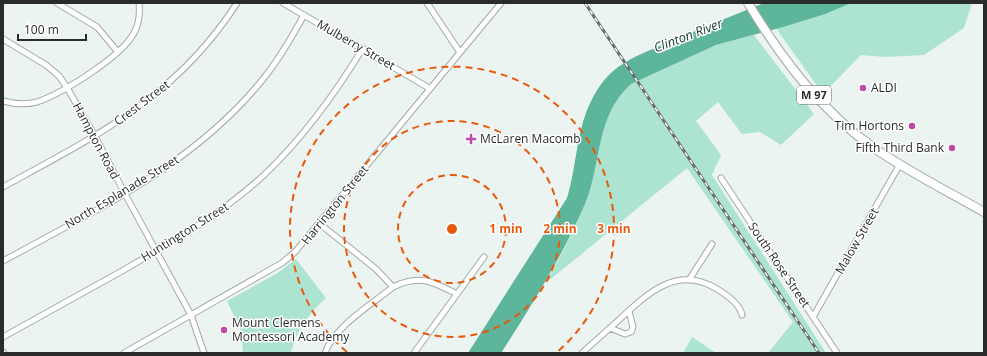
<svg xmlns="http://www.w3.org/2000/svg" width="987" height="356" font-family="'Open Sans',sans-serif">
	<rect width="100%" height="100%" fill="#ecf4f1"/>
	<path fill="#ace3d1" d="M761,3H972L964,28L924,55L886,57L861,55L823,94L780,34Z
		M754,35L814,114L781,145L760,132L742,134L718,102L696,121L721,155L712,175L826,353H768L793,322L687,168L546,283C560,257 574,231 585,204C602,162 595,116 631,84L716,45Z
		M296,259L326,298C309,313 296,331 291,353H243L241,332L227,301L276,274Z
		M692,337L716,353H683Z"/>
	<path fill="#5db59b" d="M764,3H851L825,14L783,27L716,45L631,84C595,116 602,163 585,204C562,257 532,305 501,353H468L567,198C576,169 576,138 587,110C592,98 599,85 608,76C625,58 652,50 674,40C704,27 734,15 764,3Z"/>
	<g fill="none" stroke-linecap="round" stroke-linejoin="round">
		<defs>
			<path id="street" d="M57,3L97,27L118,52
				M283,3L429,88
				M427,3L459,51
				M3,39L46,65L59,76L66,86L95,136L125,194L191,315L204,353
				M3,101C14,104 25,105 37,102C63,93 121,57 134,33C139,24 140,13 139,3
				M721,178L837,353
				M3,187C96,136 177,97 237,3
				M320,224L376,269L393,287
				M3,261C98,209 199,162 267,74C281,56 293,35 304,15
				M689,280L712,244
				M813,317L900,164
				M610,328L625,334L631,332L633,327L629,311
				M3,337C43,315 82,293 122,271C172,242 222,214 264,175C304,137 335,94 363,48
				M3,352L4,353
				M124,353L282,263L295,252L501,3
				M325,353C333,328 372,304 393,287C419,274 432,281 457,294
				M414,353L484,257
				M582,353C595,341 608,330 621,318C649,292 678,265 717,289C727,295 740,304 742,315"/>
			<path id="primary" d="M748,3C782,59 820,110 874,148C909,172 947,191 984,212"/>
		</defs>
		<use href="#street" stroke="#a3aaa7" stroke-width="7"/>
		<use href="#primary" stroke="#a3aaa7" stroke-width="10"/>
		<use href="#street" stroke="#fff" stroke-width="5"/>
		<use href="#primary" stroke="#fff" stroke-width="8"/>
		<defs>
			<path id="rail" d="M585,3L819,353"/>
		</defs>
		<use href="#rail" stroke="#696e6c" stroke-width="3"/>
		<use href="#rail" stroke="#fff" stroke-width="1.5" stroke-dasharray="4.5" stroke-linecap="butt"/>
	</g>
	<g fill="none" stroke="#e8590c" stroke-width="2" stroke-dasharray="7 5">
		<circle cx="452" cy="229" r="54"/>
		<circle cx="452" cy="229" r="108"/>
		<path d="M347 352A162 162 0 1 1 557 352"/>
	</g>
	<g fill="#bd4aa4" stroke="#fff" stroke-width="1.5">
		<circle cx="863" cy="88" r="4"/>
		<circle cx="912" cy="126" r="4"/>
		<path d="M469 133h4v4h4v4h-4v4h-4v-4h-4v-4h4z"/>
		<circle cx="952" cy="148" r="4"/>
		<circle cx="224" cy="330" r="4"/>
	</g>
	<g text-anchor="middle" stroke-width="3" stroke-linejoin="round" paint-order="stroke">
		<rect fill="#fff" stroke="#696b6b" stroke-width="1" x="797" y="86" width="34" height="18" rx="3"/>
		<g font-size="11" font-weight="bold" fill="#292c2b">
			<text x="814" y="99">M 97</text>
		</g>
		<g font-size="12" fill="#292c2b" stroke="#fff">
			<text transform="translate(356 45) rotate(30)" y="4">Mulberry Street</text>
			<text transform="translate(142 103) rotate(-37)" y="4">Crest Street</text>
			<text transform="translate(96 141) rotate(62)" y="4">Hampton Road</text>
			<text transform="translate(122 192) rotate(-31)" y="4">North Esplanade Street</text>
			<text transform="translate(335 205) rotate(-51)" y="4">Harrington Street</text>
			<text transform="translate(185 232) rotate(-32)" y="4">Huntington Street</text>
			<text transform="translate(857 241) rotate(-60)" y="4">Malow Street</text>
			<text transform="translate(779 265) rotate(56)" y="4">South Rose Street</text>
		</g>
		<g font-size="12" fill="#292c2b" stroke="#fff" text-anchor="start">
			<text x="871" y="92">ALDI</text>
			<text x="904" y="130" text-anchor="end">Tim Hortons</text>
			<text x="480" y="143">McLaren Macomb</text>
			<text x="944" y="152" text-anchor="end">Fifth Third Bank</text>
			<text x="232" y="327">Mount Clemens<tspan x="232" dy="14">Montessori Academy</tspan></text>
		</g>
		<g font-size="13" font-style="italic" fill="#1a4136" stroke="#fff">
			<text transform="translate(688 35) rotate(-21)" y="5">Clinton River</text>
		</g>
	</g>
	<circle cx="452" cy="229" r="6" fill="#e8590c" stroke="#fff" stroke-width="2"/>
	<g font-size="12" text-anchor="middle" font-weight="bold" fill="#e8590c" stroke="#fff" stroke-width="3" stroke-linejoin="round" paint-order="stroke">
		<text x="506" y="233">1 min</text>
		<text x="560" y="233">2 min</text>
		<text x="614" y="233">3 min</text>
	</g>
	<rect width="987" height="356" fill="none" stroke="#292c2b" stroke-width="8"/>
	<path d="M18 34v6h68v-6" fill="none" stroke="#292c2b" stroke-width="2"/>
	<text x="24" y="34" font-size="12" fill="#292c2b" stroke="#ffffff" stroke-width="3" paint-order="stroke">100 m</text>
</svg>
